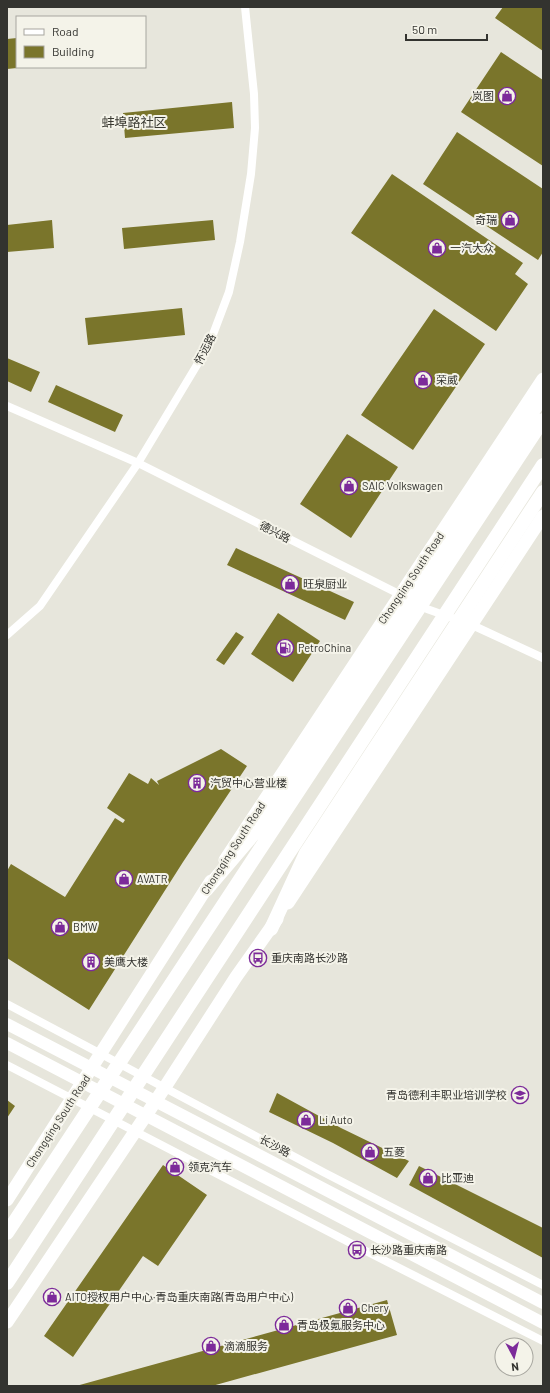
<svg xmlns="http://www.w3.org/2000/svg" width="550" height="1393" font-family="Barlow,'Noto Sans SC',sans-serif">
	<rect width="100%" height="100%" fill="#e7e6dc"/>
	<path fill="#7a752b" d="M503,7H543V51L495,18Z
		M17,38V68L7,69V39Z
		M501,52L543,80V166L461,112Z
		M232,102L234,128L125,138L123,113Z
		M457,132L543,189V252L538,260L423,184Z
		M392,174L523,263L515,274L528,284L496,331L351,233Z
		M52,220L54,248L7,252V225Z
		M213,220L215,240L124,249L122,228Z
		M182,308L185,335L88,345L85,318Z
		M434,309L485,344L413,450L361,415Z
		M7,358L40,372L31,392L7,381Z
		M56,385L123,415L115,432L48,402Z
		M347,434L398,467L351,538L300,504Z
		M236,548L354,602L345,620L227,565Z
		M278,613L320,641L293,682L251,654Z
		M236,632L244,637L224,665L216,660Z
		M221,749L247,766L183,862L89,1010L7,958V871L11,864L65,897L115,818L123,823L125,820L107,808L129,773L148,784L151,778L159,785L157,781Z
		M277,1093L341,1128L409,1161L397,1178L333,1143L269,1112Z
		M7,1100L15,1106L7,1118Z
		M163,1165L207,1195L158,1266L143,1256L73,1357L44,1336Z
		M419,1166L543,1228V1258L409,1185Z
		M387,1300L397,1335L212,1386H76Z"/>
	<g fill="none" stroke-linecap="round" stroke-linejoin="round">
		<path stroke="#fff" stroke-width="8" d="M7,406L138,463L403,596
			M417,604L427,609L472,625L543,658
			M7,635L40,606L138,463L209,345L229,292L240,242L251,174L255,128L254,94L245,7
			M7,1004L325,1173L543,1285
			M7,1065L360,1248L543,1341"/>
		<path stroke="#fff" stroke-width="12" d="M7,1024L543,1303
			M7,1043L543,1323"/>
		<path stroke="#fff" stroke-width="13" d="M225,860L543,379
			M288,903L543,516
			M7,1200L211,881
			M7,1322L165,1087L236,977L277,919"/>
		<path stroke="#fff" stroke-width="14" d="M206,890L262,824L543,396
			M271,929L306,853L543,492
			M7,1233L543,420
			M7,1283L543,465"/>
	</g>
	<defs>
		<symbol id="shop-ring" viewBox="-11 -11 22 22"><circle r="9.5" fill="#f4f3e9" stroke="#7c2a9a" stroke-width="1.5"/><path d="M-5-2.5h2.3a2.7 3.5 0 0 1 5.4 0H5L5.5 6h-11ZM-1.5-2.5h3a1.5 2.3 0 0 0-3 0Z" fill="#7c2a9a"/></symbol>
		<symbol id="fuel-ring" viewBox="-11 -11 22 22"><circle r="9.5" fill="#f4f3e9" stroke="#7c2a9a" stroke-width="1.5"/><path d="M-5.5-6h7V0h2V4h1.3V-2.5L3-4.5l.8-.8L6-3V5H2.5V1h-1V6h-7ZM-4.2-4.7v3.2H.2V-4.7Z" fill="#7c2a9a"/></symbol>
		<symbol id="building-ring" viewBox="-11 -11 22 22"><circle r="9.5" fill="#f4f3e9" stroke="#7c2a9a" stroke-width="1.5"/><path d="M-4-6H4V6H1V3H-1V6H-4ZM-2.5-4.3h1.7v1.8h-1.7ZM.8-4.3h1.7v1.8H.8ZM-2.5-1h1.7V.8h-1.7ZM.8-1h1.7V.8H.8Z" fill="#7c2a9a"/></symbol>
		<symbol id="bus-ring" viewBox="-11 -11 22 22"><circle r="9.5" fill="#f4f3e9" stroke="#7c2a9a" stroke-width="1.5"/><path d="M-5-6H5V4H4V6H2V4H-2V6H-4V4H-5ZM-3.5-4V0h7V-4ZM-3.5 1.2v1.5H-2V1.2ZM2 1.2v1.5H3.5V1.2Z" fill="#7c2a9a"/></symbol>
		<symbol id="school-ring" viewBox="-11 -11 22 22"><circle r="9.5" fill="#f4f3e9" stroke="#7c2a9a" stroke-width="1.5"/><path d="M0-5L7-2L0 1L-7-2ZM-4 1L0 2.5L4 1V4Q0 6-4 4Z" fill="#7c2a9a"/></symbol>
	</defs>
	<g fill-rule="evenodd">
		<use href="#shop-ring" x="497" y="86" width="20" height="20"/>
		<use href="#shop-ring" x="500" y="210" width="20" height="20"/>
		<use href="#shop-ring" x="427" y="238" width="20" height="20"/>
		<use href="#shop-ring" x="413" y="370" width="20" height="20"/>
		<use href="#shop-ring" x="339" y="476" width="20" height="20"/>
		<use href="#shop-ring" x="280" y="574" width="20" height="20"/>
		<use href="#fuel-ring" x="275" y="638" width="20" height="20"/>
		<use href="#building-ring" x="187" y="773" width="20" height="20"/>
		<use href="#shop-ring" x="114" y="869" width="20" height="20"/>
		<use href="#shop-ring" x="50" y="917" width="20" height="20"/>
		<use href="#bus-ring" x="248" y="948" width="20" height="20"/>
		<use href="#building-ring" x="81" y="952" width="20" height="20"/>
		<use href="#school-ring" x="510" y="1085" width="20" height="20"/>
		<use href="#shop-ring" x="296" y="1110" width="20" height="20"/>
		<use href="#shop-ring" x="360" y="1142" width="20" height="20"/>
		<use href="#shop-ring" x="165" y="1157" width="20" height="20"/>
		<use href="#shop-ring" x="418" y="1168" width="20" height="20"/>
		<use href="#bus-ring" x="347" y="1240" width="20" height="20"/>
		<use href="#shop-ring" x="42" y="1287" width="20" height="20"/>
		<use href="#shop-ring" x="338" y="1298" width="20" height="20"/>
		<use href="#shop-ring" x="274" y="1315" width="20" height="20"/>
		<use href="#shop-ring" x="201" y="1336" width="20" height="20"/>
	</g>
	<g text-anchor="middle" stroke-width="4" stroke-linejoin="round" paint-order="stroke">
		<g font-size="11" fill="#33332f" stroke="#f4f3e9" text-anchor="start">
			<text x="494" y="100" text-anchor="end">岚图</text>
			<text x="497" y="224" text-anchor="end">奇瑞</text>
			<text x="450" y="252">一汽大众</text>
			<text x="436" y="384">荣威</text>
			<text x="362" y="490">SAIC Volkswagen</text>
			<text x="303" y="588">旺泉厨业</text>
			<text x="298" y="652">PetroChina</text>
			<text x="210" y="787">汽贸中心营业楼</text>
			<text x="137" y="883">AVATR</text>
			<text x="73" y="931">BMW</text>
			<text x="271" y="962">重庆南路长沙路</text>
			<text x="104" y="966">美鹰大楼</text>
			<text x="507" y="1099" text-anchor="end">青岛德利丰职业培训学校</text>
			<text x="319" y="1124">Li Auto</text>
			<text x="383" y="1156">五菱</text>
			<text x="188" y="1171">领克汽车</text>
			<text x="441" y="1182">比亚迪</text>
			<text x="370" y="1254">长沙路重庆南路</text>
			<text x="65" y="1301">AITO授权用户中心·青岛重庆南路(青岛用户中心)</text>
			<text x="361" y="1312">Chery</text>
			<text x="297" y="1329">青岛极氪服务中心</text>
			<text x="224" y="1350">滴滴服务</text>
		</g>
		<g font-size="11" fill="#33332f" stroke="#f4f3e9">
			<text transform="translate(205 349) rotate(-63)" y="4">怀远路</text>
			<text transform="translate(275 532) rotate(27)" y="4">德兴路</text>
			<text transform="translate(411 578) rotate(-56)" y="4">Chongqing South Road</text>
			<text transform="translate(233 848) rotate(-57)" y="4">Chongqing South Road</text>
			<text transform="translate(58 1121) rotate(-57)" y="4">Chongqing South Road</text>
			<text transform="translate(275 1146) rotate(28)" y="4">长沙路</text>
		</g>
		<g font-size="13" fill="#393931" stroke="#f4f3e9">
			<text x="134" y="127">蚌埠路社区</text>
		</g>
	</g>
	<rect width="550" height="1393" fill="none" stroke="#33332f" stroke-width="16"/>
	<rect x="16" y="16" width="130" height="52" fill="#f4f3e9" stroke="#a7a69f"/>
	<rect x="24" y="29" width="20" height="6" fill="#ffffff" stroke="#a7a69f"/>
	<text x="52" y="36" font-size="12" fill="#33332f">Road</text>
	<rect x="24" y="46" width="20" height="12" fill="#7a752b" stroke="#a7a69f"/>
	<text x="52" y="56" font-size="12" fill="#33332f">Building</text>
	<g transform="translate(514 1357) rotate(173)"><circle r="19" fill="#f4f3e9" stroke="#a7a69f"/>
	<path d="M0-3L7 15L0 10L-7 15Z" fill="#7c2a9a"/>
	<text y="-6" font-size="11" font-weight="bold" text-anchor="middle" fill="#33332f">N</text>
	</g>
	<path d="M406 34v6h81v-6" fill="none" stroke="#33332f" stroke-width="2"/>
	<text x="412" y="34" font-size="12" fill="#33332f" stroke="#f4f3e9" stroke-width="3" paint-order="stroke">50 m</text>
</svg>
